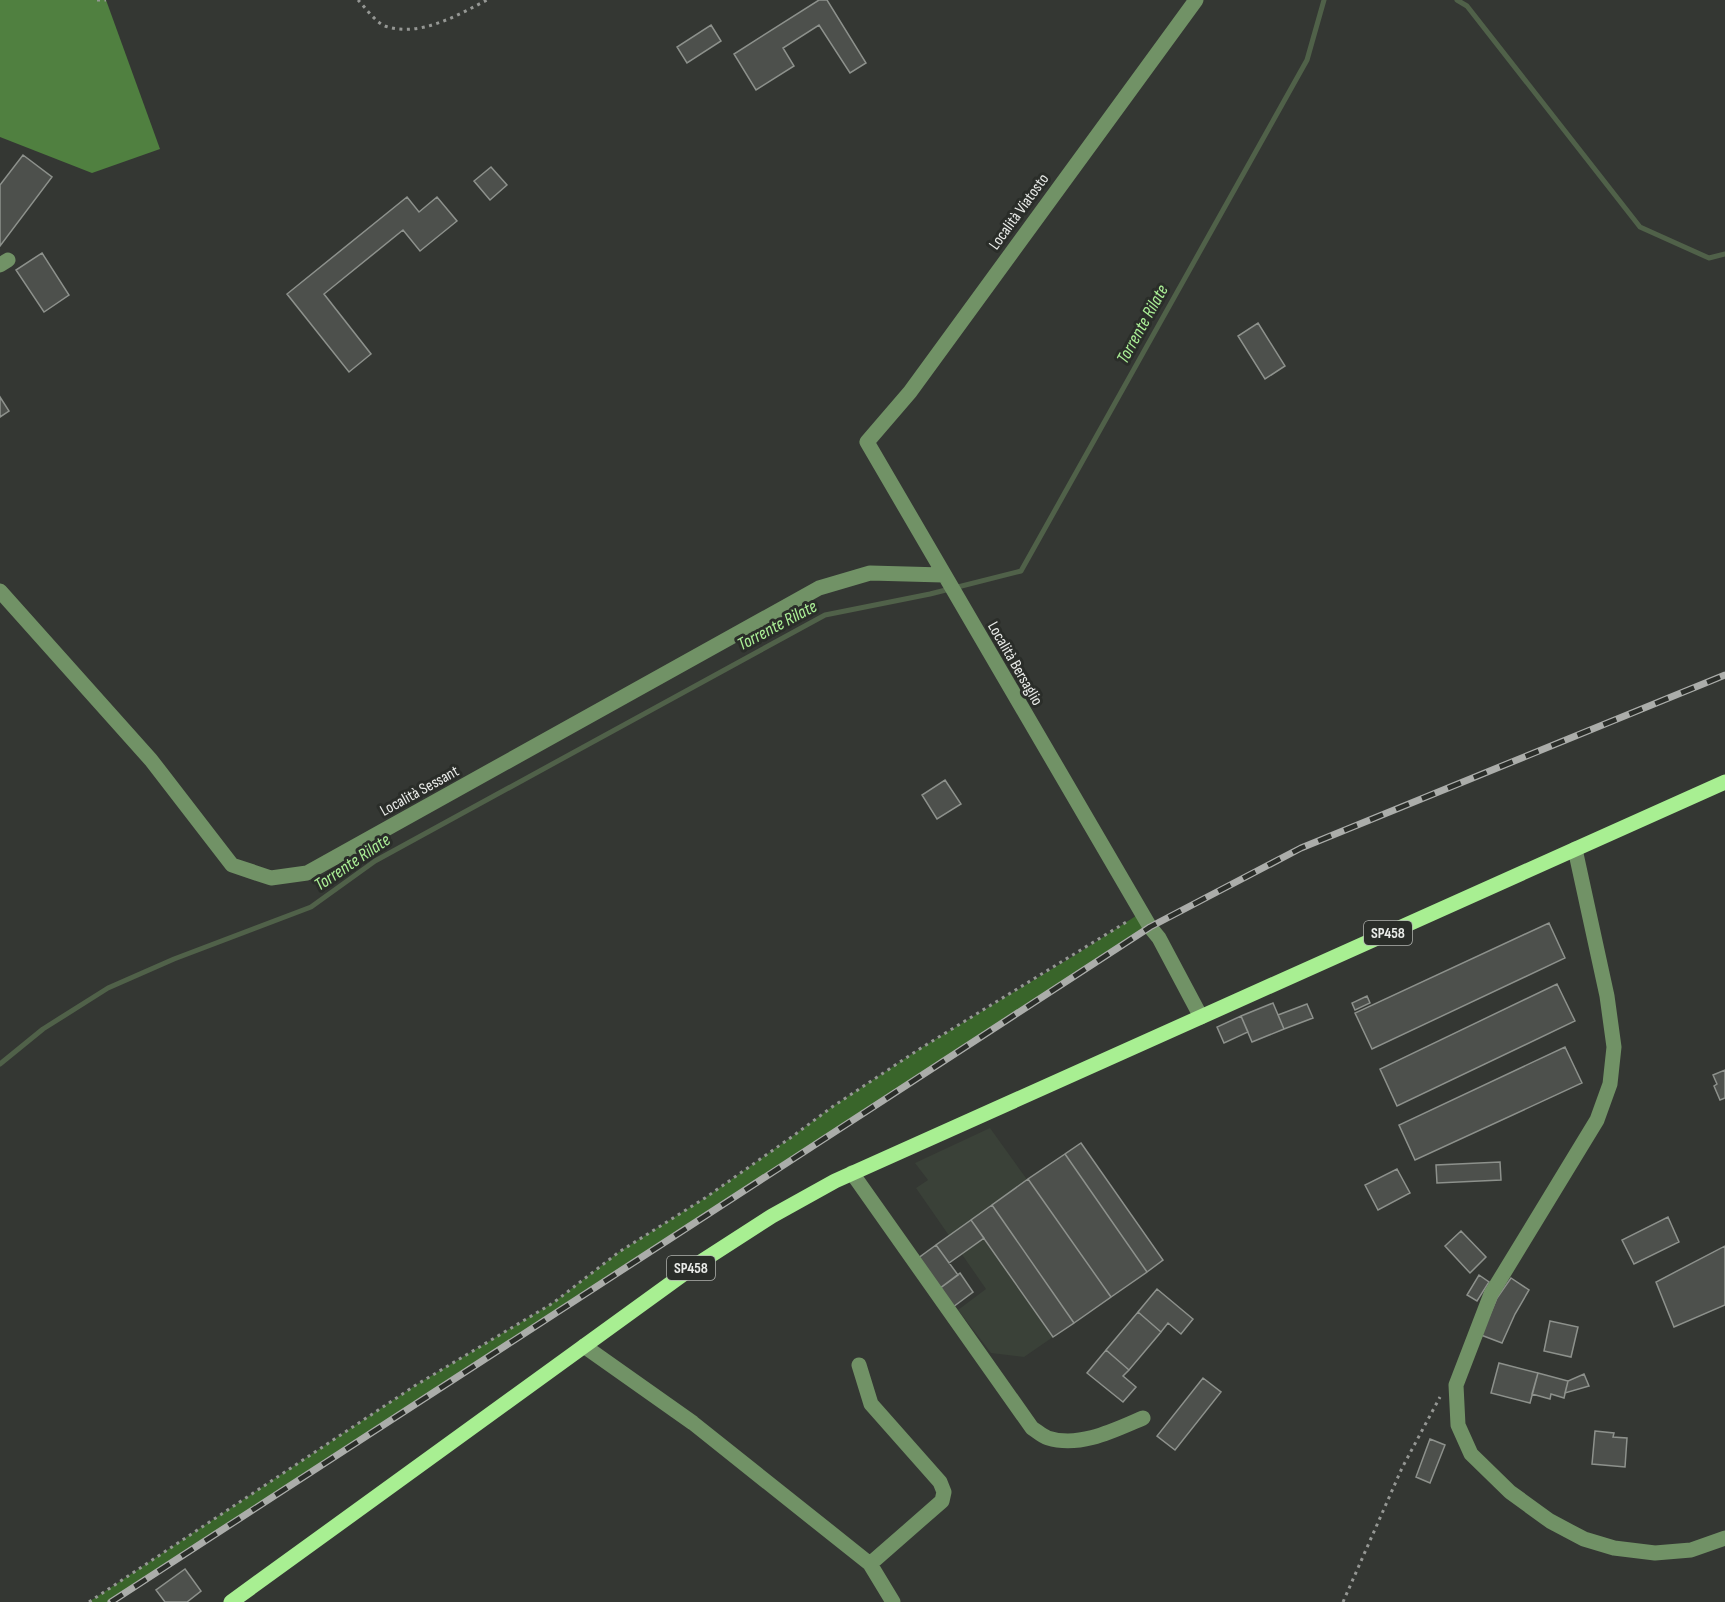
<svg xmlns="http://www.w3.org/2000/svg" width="1725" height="1602" font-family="'Sofia Sans Condensed',sans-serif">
	<rect width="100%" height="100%" fill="#343733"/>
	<path fill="#3a4138" d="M990,1128L1111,1297L1024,1357L991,1353L958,1310L986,1289L916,1188L928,1180L915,1163Z"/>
	<path fill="#39652a" d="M1142,912L1150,927L111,1602H89L416,1385L553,1303L619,1252L705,1198L793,1136L832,1107L921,1048L1080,952Z"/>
	<path fill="#508040" d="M0,0H106L160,149L92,173L0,137Z"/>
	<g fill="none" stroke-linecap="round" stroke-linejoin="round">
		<path stroke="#506149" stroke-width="5" d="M1457,0L1467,6L1640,227L1709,258L1725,254
			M0,1064L43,1029L108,988L174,959L311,907L375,861L825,615L930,594L1021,571L1307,60L1324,0"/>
	</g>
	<path fill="#4d504c" stroke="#8d918c" stroke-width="1.5" d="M819,0H827L866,63L850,73L819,25L783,48L794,66L756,90L734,54Z
		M711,25L721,41L687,63L677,47Z
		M23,155L52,177L0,246V185Z
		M491,167L507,185L490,200L474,181Z
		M407,197L419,212L437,197L457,221L420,251L403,230L324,294L371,354L349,372L287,294Z
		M42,253L69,295L44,312L16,270Z
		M1258,323L1285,366L1265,379L1238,336Z
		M0,397L9,411L0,417Z
		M945,780L961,804L937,819L922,795Z
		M1549,923L1565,958L1372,1049L1355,1013Z
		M1557,984L1575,1021L1397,1106L1380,1069Z
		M1367,996L1370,1003L1355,1010L1352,1003Z
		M1273,1003L1284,1029L1252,1042L1241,1016Z
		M1307,1004L1313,1018L1284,1029L1278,1015Z
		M1241,1016L1248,1032L1224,1043L1217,1027Z
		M1565,1047L1582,1083L1415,1160L1399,1125Z
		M1725,1070V1098L1720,1100L1714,1086L1717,1084L1713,1075Z
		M1081,1143L1163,1260L1147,1272L1065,1154Z
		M1065,1154L1147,1272L1111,1297L1028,1179Z
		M1500,1162L1501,1180L1437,1183L1436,1165Z
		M1397,1169L1410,1193L1378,1210L1365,1185Z
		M1028,1179L1111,1297L1074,1323L992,1205Z
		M992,1205L1074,1323L1053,1337L971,1220Z
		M1668,1217L1679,1242L1634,1264L1622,1240Z
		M971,1220L984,1238L949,1263L936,1245Z
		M1461,1231L1486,1257L1470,1273L1445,1246Z
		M936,1245L958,1275L939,1289L917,1259Z
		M1725,1246V1305L1674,1327L1656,1282Z
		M960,1273L973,1292L953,1307L939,1289Z
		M1479,1275L1489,1282L1477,1301L1467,1295Z
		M1511,1278L1529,1290L1515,1314L1502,1343L1481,1335L1497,1298Z
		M1157,1289L1193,1319L1181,1334L1168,1323L1161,1332L1138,1312Z
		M1138,1312L1161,1332L1129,1370L1106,1350Z
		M1550,1321L1578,1327L1571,1357L1544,1351Z
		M1106,1350L1129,1370L1123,1376L1136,1387L1123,1402L1087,1373Z
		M1499,1363L1538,1373L1530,1403L1491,1393Z
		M1538,1373L1568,1381L1564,1398L1551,1394L1550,1399L1532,1394Z
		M1584,1374L1589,1386L1565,1393L1568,1381Z
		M1203,1378L1221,1392L1175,1450L1157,1436Z
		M1595,1431L1614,1433L1613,1437L1627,1438L1625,1467L1592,1464Z
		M1430,1439L1445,1445L1430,1483L1416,1477Z
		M185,1569L201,1591L187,1602H165L156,1590Z"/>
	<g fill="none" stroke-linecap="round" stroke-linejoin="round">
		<path stroke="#959794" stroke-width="3" stroke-dasharray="3 4.5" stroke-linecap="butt" d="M97,0H106
			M358,0C365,7 375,22 385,26C419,38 458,15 487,0
			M89,1602L416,1385L553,1303L619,1252L705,1198L793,1136L832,1107L921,1048L1128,921
			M1343,1602L1402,1468L1440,1397"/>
		<path stroke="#719266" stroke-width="15" d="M1196,0L910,392L867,442L1150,927L1159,938L1201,1017
			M0,265L8,260
			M0,591L151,760L232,865L271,878L307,873L819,588L870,573L943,575
			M1575,849L1607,996L1614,1047L1610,1084L1597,1120L1491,1294L1456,1385L1458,1425L1471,1454L1510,1492L1550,1521L1584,1539L1614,1548L1655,1553L1691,1550L1725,1538
			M852,1173L1032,1428C1037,1431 1042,1436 1048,1438C1080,1448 1115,1430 1143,1418
			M584,1346L693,1423L870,1564L893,1602
			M859,1365L871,1404L940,1482L944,1492L942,1501L870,1564"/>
		<path stroke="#a8ef92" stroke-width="15" d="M231,1602L696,1265L772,1216L835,1181L1725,782"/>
		<defs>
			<path id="rail" d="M111,1602L1150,927L1301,848L1725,675"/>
		</defs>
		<use href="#rail" stroke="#abadaa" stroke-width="7"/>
		<use href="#rail" stroke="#2a2d29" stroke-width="4.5" stroke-dasharray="14" stroke-linecap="butt"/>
	</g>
	<g text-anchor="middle" stroke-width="6" stroke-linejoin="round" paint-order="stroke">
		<g fill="#2a2d29" stroke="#b0b2af" stroke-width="1.5">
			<rect x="1364" y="921" width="48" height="24" rx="4.5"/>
			<rect x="667" y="1256" width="48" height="24" rx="4.5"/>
		</g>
		<g font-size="15" font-weight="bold" fill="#e9ebe8">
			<text x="1388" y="938">SP458</text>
			<text x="691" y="1273">SP458</text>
		</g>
		<g font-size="16" fill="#e9ebe8" stroke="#2a2d29">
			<text transform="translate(1018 211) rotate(-54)" y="6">Località Viatosto</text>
			<text transform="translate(1016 663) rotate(60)" y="6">Località Bersaglio</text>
			<text transform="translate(419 790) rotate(-29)" y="6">Località Sessant</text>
		</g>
		<g font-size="18" font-style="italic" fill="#abef96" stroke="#2a2d29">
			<text transform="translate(1142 324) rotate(-61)" y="6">Torrente Rilate</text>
			<text transform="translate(777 625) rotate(-28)" y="6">Torrente Rilate</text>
			<text transform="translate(352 862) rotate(-34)" y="6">Torrente Rilate</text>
		</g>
	</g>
</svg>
